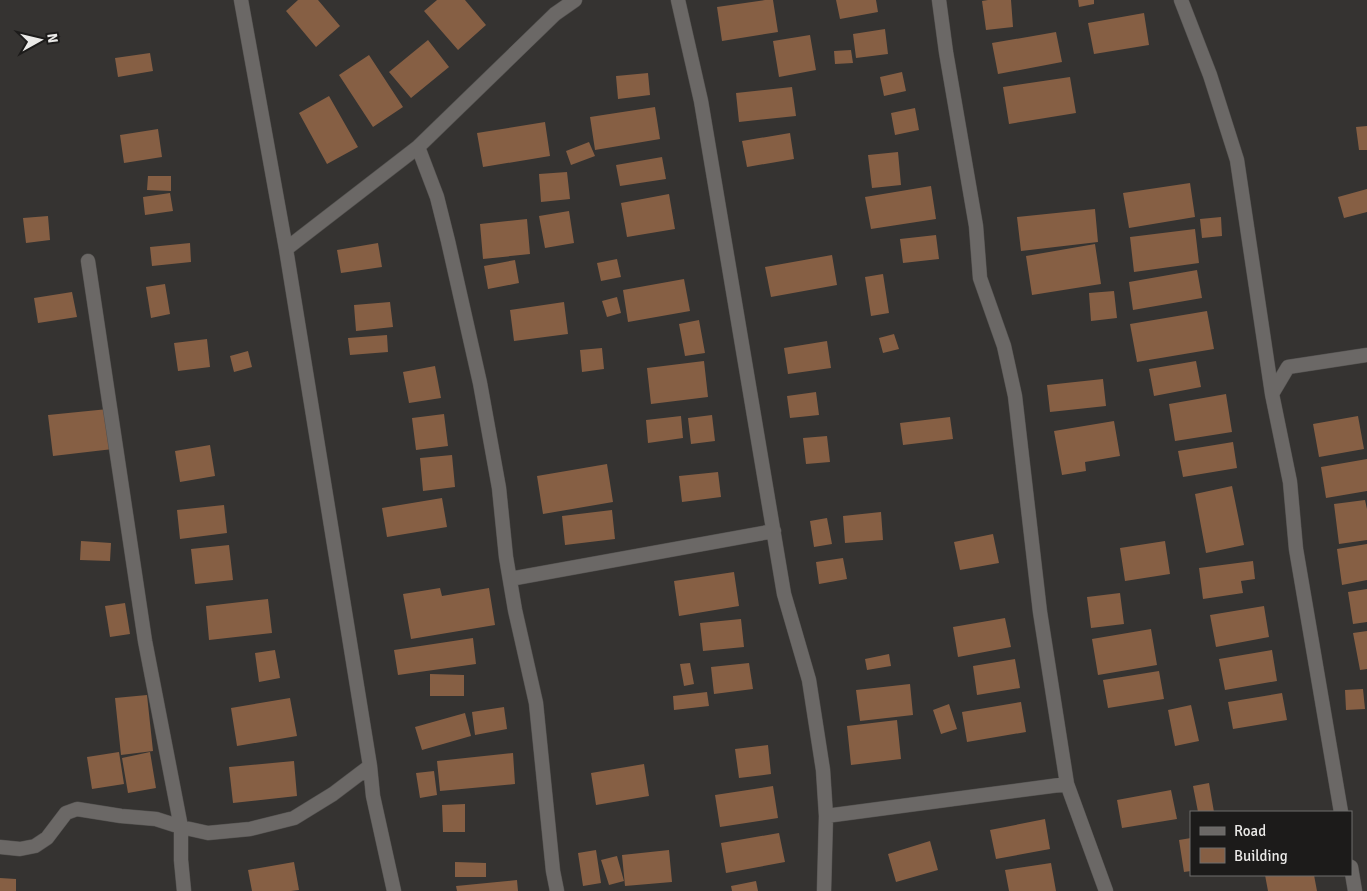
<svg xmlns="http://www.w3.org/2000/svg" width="1367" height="891" font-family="Signika,sans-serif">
	<rect width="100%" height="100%" fill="#353331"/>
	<path fill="#865f44" d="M298,0H318L340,26L316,47L286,11Z
		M437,0H465L486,25L458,50L424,11Z
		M765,0H773L778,32L722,41L717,7Z
		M836,0H876L878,12L840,19Z
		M988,0H1011L1013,27L986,30L982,1Z
		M1078,0H1094V4L1079,7Z
		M1144,13L1149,45L1094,54L1088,23Z
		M885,29L888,54L856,58L853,34Z
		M1056,32L1062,62L998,74L992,43Z
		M810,35L816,70L779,77L773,41Z
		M428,40L449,67L411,98L389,72Z
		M851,50L853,63L835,64L834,51Z
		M150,53L153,71L118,77L115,58Z
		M369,55L403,107L373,127L339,75Z
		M902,72L906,91L884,96L880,77Z
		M648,73L650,95L618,99L616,76Z
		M1070,77L1076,113L1009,124L1003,87Z
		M792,87L796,116L739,122L736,93Z
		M329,96L358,147L327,164L299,113Z
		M655,107L660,139L595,150L590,117Z
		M915,108L919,130L895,135L891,113Z
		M545,122L550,156L483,167L477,133Z
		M1367,126V150H1359L1356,127Z
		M158,129L162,157L124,163L120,135Z
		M790,133L794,159L747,167L742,141Z
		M589,142L595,156L571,165L566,151Z
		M898,152L901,185L872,188L868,155Z
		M662,157L666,179L620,186L616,165Z
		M567,172L570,199L541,202L539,174Z
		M148,176H171V191L147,190Z
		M1190,183L1195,217L1129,228L1123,193Z
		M931,186L936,219L871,229L865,197Z
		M1367,189V212L1344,218L1338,197Z
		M170,193L173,211L145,215L143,197Z
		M669,194L675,229L627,237L621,203Z
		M1095,209L1098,242L1021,251L1017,217Z
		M569,211L574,243L545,248L539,216Z
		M48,216L50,240L26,243L23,218Z
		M1221,217L1222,236L1202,238L1200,219Z
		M527,219L530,254L483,259L480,224Z
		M1195,229L1199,263L1134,272L1130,237Z
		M936,235L939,259L903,263L900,239Z
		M190,243L191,262L152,266L150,247Z
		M378,243L382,267L341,273L337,250Z
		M1095,244L1101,284L1032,295L1026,256Z
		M832,255L837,285L771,297L765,267Z
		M617,259L621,277L601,281L597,263Z
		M515,260L519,283L488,289L484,266Z
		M1197,270L1202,298L1133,310L1129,282Z
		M883,274L889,313L871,316L865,277Z
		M684,279L690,311L628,322L623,290Z
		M165,284L170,314L151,318L146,287Z
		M1114,291L1117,318L1091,321L1089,293Z
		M72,292L77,317L38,323L34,298Z
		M617,297L621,313L607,317L602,301Z
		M390,302L393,327L356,331L354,305Z
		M564,302L568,334L514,341L510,310Z
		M1207,311L1214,349L1137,362L1130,324Z
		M699,320L705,353L685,356L679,324Z
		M894,334L899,349L883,353L879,338Z
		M387,335L388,352L350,355L348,338Z
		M207,339L210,367L178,371L174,343Z
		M827,341L831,368L788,374L784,348Z
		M602,348L604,369L582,372L580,350Z
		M248,351L252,367L234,372L230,356Z
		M704,361L708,397L651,404L647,368Z
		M1196,361L1201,387L1154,396L1149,369Z
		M435,366L441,398L409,403L403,372Z
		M1103,379L1106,406L1050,412L1047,385Z
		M816,392L819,415L790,418L787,396Z
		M1226,394L1232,432L1175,441L1169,404Z
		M108,409L113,449L53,456L48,415Z
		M444,414L448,446L416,450L412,418Z
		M712,415L715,441L691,444L688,418Z
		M681,416L683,438L648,443L646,420Z
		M1358,416L1364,449L1319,457L1313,424Z
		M950,417L953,439L903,445L900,423Z
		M1114,421L1120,456L1085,462L1086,471L1062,475L1054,431Z
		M827,436L830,462L806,464L803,438Z
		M1233,442L1237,468L1183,477L1178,451Z
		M210,445L215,476L180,482L175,451Z
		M452,455L455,487L423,491L420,458Z
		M1367,459V491L1326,498L1321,467Z
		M607,464L613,502L543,514L537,476Z
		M718,472L721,497L682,502L679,476Z
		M1232,486L1244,545L1206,553L1195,494Z
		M442,498L447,527L387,537L382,508Z
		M1365,500L1367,509V540L1339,544L1334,504Z
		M224,505L227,533L180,539L177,510Z
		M612,510L615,539L565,545L562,516Z
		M881,512L883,540L845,543L843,516Z
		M827,518L832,544L814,547L810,521Z
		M993,534L999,563L960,570L954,542Z
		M81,541L111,543L110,561L80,560Z
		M1165,541L1170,574L1125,581L1120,548Z
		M1367,544V580L1342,585L1337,549Z
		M229,545L233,580L195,584L191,549Z
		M843,558L847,579L819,584L816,562Z
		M1253,561L1255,579L1241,581L1243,593L1203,599L1199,568Z
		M734,572L739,606L679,616L674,581Z
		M440,588L442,596L489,588L495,625L411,639L403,594Z
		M1367,589V622L1353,624L1348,592Z
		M1120,593L1124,624L1091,628L1087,597Z
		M268,599L272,633L209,640L206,606Z
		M125,603L130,634L110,637L105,606Z
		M1264,606L1269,637L1216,647L1210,615Z
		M1005,618L1011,647L958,657L953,627Z
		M741,619L744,647L703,651L700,623Z
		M1151,629L1157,665L1098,675L1092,639Z
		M1367,631V669L1360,670L1353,633Z
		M473,638L476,664L398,675L394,650Z
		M275,650L280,678L259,682L255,653Z
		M1272,650L1277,681L1225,690L1219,659Z
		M889,654L891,666L867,670L865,659Z
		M1015,659L1020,688L977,695L973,666Z
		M690,663L694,684L684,686L680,664Z
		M749,663L753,689L714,694L711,667Z
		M1159,671L1164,699L1108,708L1103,680Z
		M430,674L464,675V696H430Z
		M910,684L913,715L860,721L856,690Z
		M1363,689L1365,709L1346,710L1345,690Z
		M707,692L709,706L674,710L673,696Z
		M1282,693L1287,720L1233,729L1228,702Z
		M147,695L153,751L121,755L115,698Z
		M290,698L297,736L237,746L231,708Z
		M1021,702L1026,732L967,742L962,712Z
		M949,704L957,729L941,734L933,710Z
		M1191,705L1199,741L1175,746L1168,710Z
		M504,707L507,729L475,735L472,712Z
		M465,713L471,736L422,750L415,727Z
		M897,720L901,759L851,765L847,726Z
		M768,745L771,774L739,778L735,749Z
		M119,752L124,784L92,789L87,757Z
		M150,752L156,788L128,793L122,758Z
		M513,753L515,784L440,791L437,761Z
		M294,761L297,796L233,803L229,767Z
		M644,764L649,796L596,805L591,773Z
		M434,771L437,795L420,798L416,773Z
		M1209,783L1214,812H1198L1193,786Z
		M773,786L778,818L720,827L715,795Z
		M1171,790L1177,819L1122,828L1117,800Z
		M465,804V832H443L442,805Z
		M1045,819L1050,849L996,859L990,830Z
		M779,833L785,862L726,873L721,843Z
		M1191,838V871L1184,872L1179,840Z
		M930,841L938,870L896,882L888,854Z
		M596,850L601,883L583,886L578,853Z
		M669,850L672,882L625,886L622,855Z
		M617,856L624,881L609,885L601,860Z
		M294,862L299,890L291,891H252L248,870Z
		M455,862L486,863V877H455Z
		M1051,863L1056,891H1009L1005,870Z
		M1265,875H1314L1317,891H1268Z
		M0,878L16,879V891H0Z
		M517,880L518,891H457L456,886Z
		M756,881L758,891H732L731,886Z"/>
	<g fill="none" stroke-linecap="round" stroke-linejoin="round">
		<defs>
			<path id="minor" d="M241,0L286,249L370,766L373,796L394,891
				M678,0L701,101L784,594L809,680L823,770L826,816L824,891
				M939,0L946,52L976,226L980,278L1004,346L1015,396L1040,612L1067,784L1106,891
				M1181,0L1210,75L1237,160L1272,394L1290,482L1296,549L1341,812
				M418,147L437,197L448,241L480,383L499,488L506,557L515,610L536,703L553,871L557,891
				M286,249L418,147L555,14L575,0
				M88,261L145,641L181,827V860L184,891
				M1272,394L1288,367L1367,355
				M510,579L774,531
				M826,816L1067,784
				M0,847L20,849L35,846L47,838L66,813L77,809L121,816L156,819L181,827L208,833L250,829L294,818L333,794L370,766
				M1351,867L1355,891"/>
		</defs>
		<use href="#minor" stroke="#53514f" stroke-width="15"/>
		<use href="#minor" stroke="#6b6866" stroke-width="14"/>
	</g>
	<rect x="1190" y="811" width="162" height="65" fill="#1c1b1a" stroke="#6f6e6c"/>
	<rect x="1200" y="827" width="25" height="8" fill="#6b6866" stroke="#6f6e6c"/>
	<text x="1234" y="836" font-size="15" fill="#ebeae8">Road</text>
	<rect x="1200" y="848" width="25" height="15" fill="#865f44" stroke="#6f6e6c"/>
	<text x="1234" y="861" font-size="15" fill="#ebeae8">Building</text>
	<g transform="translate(40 40) rotate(82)" stroke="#1c1b1a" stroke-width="4" paint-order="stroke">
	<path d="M0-4L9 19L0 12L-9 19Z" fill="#ebeae8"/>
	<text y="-8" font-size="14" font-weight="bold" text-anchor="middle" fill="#ebeae8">N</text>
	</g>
</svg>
